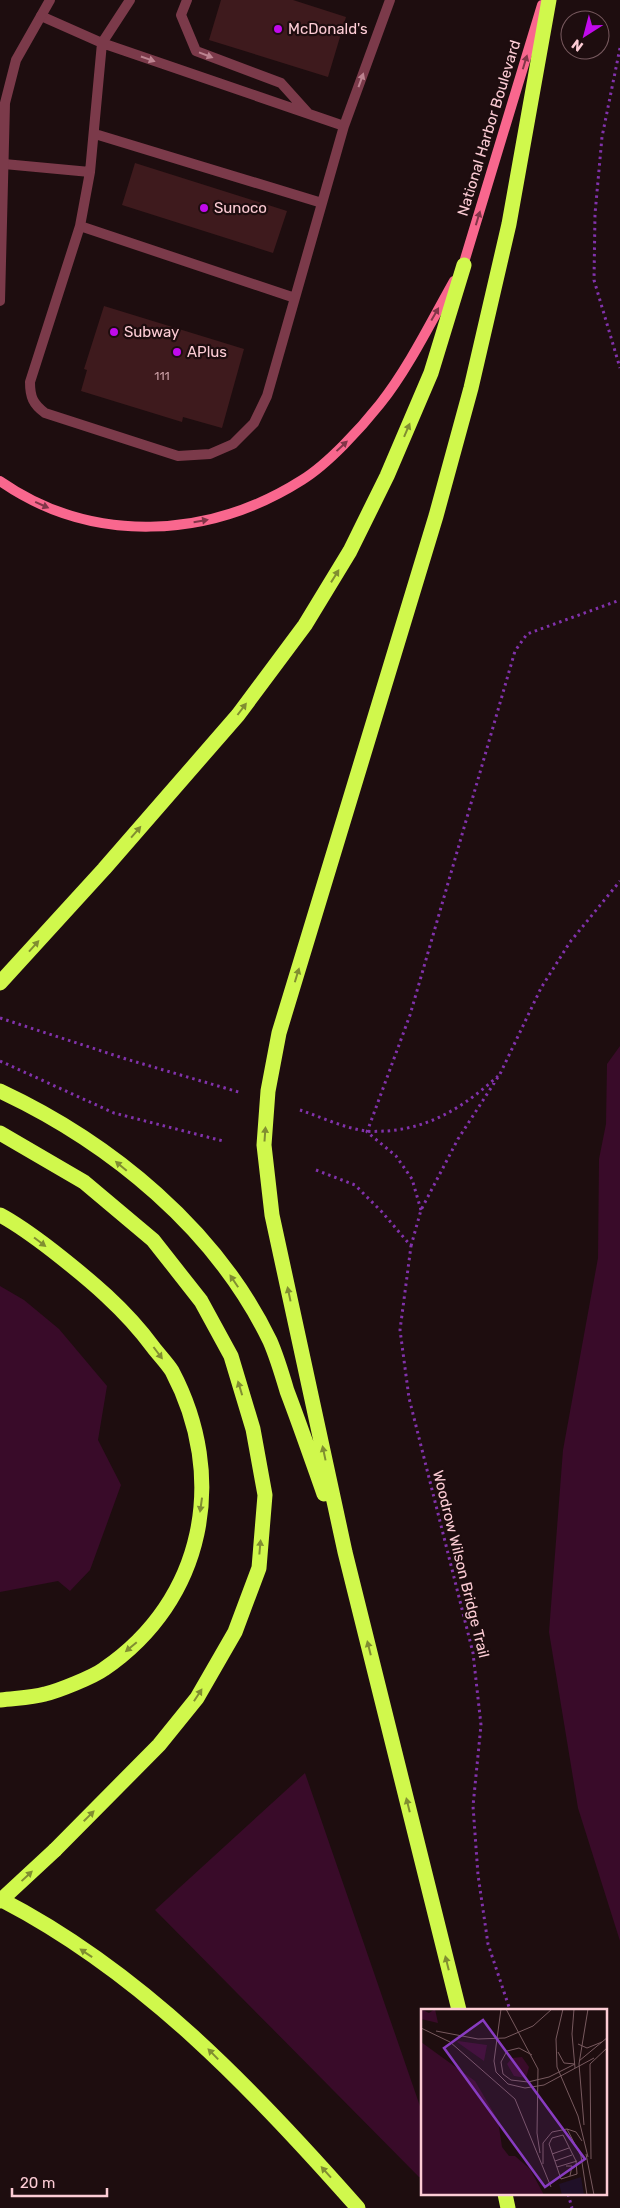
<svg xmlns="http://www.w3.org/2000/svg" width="620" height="2208" font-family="Rubik,sans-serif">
	<rect width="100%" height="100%" fill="#1e0d0f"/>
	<path fill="#390b29" d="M620,1046V1941L578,1808L549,1632L563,1450L598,1258L599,1159L606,1124L607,1064Z
		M0,1286L24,1300L59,1329L107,1386L98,1440L121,1485L90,1570L70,1591L58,1581L0,1592Z
		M305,1773L422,2112V2176L419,2177L155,1910Z"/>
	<path fill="#3e1a1d" d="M221,0H293L346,17L328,77L209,40Z
		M135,163L287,211L273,253L122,205Z
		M104,306L244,349L222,428L183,417L182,422L81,391L87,370L84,369Z"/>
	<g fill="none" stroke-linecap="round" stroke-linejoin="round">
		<path stroke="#8132ab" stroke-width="3" stroke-dasharray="2.5 4" stroke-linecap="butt" d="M620,48L602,137L595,214L594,280L620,368
			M0,1018L126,1059L242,1093
			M0,1061L114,1113L223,1141
			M300,1110C321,1117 344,1128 366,1131C372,1132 380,1131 386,1131C431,1128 465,1106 498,1076
			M316,1170L355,1185L382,1212L411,1246L400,1330L409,1398L473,1653L481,1725L473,1806L478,1875L488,1944L510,2010
			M421,1210L412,1179L396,1156L367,1132L410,1015L515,651L527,634L620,600
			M411,1246L421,1210L458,1139L500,1074L541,988L570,942L620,881
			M568,2194L572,2208"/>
		<path stroke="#7b3a4a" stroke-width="10" d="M130,0L102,43L90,172L80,226L30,382C30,397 33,404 45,413L178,456L210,454L233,444L254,423L267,396L344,126L390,0
			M187,0L181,15L196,51L281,83L308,113
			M41,16L102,43L344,126
			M95,134L322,203
			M4,164L90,172
			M80,226L295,298"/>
		<path stroke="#7b3a4a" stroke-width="10" d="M0,301L5,103L16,60L50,0"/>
		<path stroke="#f9678e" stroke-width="10" d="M462,269L542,5
			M0,481C92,545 209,539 302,480C328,464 361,428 380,404C408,369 432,320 454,281"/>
		<path stroke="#d0f84c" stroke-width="15" d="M0,983L104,869L238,715L305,625L350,551L387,476L431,373L464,265
			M0,1091C111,1143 216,1229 270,1341C277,1357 282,1374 287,1391C300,1425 312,1460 324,1494
			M0,1133L84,1182L153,1240L201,1301L231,1356L253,1429L265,1495L259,1568L235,1632L197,1698L159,1745L55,1850
			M0,1215C19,1225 36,1238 53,1251C90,1280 125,1309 153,1347C159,1355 167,1363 172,1371C228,1477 205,1600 104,1669C93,1677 58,1691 45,1694C31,1698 15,1698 0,1700
			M0,1899C142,1972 254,2090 358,2208
			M459,2010L345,1552L272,1215L264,1145L268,1091L279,1033L436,516L471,388L509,224L549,0
			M505,2194L508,2208"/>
		<path stroke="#d0f84c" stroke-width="15" d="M0,1901L55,1850"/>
	</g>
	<defs><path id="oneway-solid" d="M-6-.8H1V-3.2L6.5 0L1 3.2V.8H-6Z" transform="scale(1.25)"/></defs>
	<g fill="#bc8390">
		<use href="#oneway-solid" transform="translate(206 55) rotate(21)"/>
		<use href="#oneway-solid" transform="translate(148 59) rotate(19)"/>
		<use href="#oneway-solid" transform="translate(361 80) rotate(-70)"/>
	</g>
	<g fill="#813548">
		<use href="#oneway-solid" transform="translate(525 62) rotate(-73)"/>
		<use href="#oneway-solid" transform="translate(478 218) rotate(-73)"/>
		<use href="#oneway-solid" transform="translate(435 314) rotate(-60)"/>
		<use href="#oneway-solid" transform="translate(342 446) rotate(-43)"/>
		<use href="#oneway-solid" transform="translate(42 505) rotate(24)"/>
		<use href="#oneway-solid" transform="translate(201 521) rotate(-10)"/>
	</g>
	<g fill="#808e31">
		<use href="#oneway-solid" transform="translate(407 430) rotate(-67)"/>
		<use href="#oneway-solid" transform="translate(335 576) rotate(-58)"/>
		<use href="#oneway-solid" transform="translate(242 709) rotate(-53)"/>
		<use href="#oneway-solid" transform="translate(136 832) rotate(-49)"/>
		<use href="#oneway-solid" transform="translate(34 946) rotate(-48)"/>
		<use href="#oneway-solid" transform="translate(297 975) rotate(-73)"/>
		<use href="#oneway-solid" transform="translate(265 1134) rotate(-86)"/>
		<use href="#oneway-solid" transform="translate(121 1166) rotate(-140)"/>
		<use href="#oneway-solid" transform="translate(40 1242) rotate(37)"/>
		<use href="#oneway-solid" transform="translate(234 1281) rotate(-124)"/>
		<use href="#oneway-solid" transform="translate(289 1294) rotate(-102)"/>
		<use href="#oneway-solid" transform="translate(158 1353) rotate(53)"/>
		<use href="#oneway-solid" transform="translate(240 1388) rotate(-107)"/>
		<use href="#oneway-solid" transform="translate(324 1453) rotate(-102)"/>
		<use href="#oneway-solid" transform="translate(201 1505) rotate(98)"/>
		<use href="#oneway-solid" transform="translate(260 1547) rotate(-85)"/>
		<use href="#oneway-solid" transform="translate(131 1647) rotate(140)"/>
		<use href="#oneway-solid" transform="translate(369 1648) rotate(-104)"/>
		<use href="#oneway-solid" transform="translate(198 1695) rotate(-57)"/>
		<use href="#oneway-solid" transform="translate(408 1805) rotate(-104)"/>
		<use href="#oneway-solid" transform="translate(89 1816) rotate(-45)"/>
		<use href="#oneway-solid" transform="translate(27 1876) rotate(-43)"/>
		<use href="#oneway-solid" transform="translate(86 1953) rotate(-146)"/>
		<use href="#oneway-solid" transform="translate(447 1963) rotate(-104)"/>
		<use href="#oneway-solid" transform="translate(213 2054) rotate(-134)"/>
		<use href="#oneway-solid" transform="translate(326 2172) rotate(-132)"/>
	</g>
	<g fill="#c10aeb" stroke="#1e0d0f" stroke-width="2">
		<circle cx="278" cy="29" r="5"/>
		<circle cx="204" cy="208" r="5"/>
		<circle cx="114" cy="332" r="5"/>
		<circle cx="177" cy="352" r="5"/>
	</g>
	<g text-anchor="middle" stroke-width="4.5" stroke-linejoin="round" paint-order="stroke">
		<g font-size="12" fill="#cda0a7">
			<text x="162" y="380">111</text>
		</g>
		<g font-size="15" fill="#fdccd5" stroke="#1e0d0f" text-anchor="start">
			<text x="288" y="34">McDonald's</text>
			<text x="214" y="213">Sunoco</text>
			<text x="124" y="337">Subway</text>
			<text x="187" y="357">APlus</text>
		</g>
		<g font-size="15" fill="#fdccd5" stroke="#1e0d0f">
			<text transform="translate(489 128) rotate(-73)" y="5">National Harbor Boulevard</text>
			<text transform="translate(461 1564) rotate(76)" y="5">Woodrow Wilson Bridge Trail</text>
		</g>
	</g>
	<g transform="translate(421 2009)">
		<rect width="186" height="186" fill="#1e0d0f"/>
		<path d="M160,168L163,186H141L138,175Z" fill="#201028"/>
		<path d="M0,0L8,4L14,0L17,14L0,10ZM37,32L66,36L63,52L36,33ZM0,33L54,72L77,111L81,138L88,147H94L109,160L123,186H0ZM101,48L108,58L105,69L93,67L86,55L91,49Z" fill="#390b29"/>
		<path fill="none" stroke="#77595e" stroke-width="1" d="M80,0L73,52L75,63L87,75L104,79L123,76L173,49M85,0L117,60L116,124L119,144M142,0L135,30L136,58L157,107L167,148M153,0L151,25L154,59M0,19L29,33L94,90L130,178M15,22L57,30L84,29L112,17L131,0M157,35L166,39L181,33M137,43L143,54L154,55M111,46L98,39L86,42L80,53L82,65L90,71L107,73L128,68L154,55M158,52L187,28M163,116L158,55L167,0M146,120L160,147L166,186M142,126L155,152L156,165L140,170L128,135L131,129ZM131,145L148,139M165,145L173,186M170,150L169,55L187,38M134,152L151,146M122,155V134L131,123L146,120L155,123L161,132M145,157H151L149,167M136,158L156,152"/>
		<path fill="#883cc1" fill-opacity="0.15" stroke="#883cc1" stroke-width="2.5" d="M62,11L164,150L124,178L23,39Z"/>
		<rect width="186" height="186" fill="none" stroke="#fdccd5" stroke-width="2.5"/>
	</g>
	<g transform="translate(585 35) rotate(216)"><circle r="24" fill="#1e0d0f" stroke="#77595e"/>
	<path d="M0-4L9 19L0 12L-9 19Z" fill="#c10aeb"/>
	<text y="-8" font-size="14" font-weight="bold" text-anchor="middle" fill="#fdccd5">N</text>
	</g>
	<path d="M12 2188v8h95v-8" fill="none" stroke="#fdccd5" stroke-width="2.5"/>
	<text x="20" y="2188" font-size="15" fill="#fdccd5" stroke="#1e0d0f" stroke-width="4" paint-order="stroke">20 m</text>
</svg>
